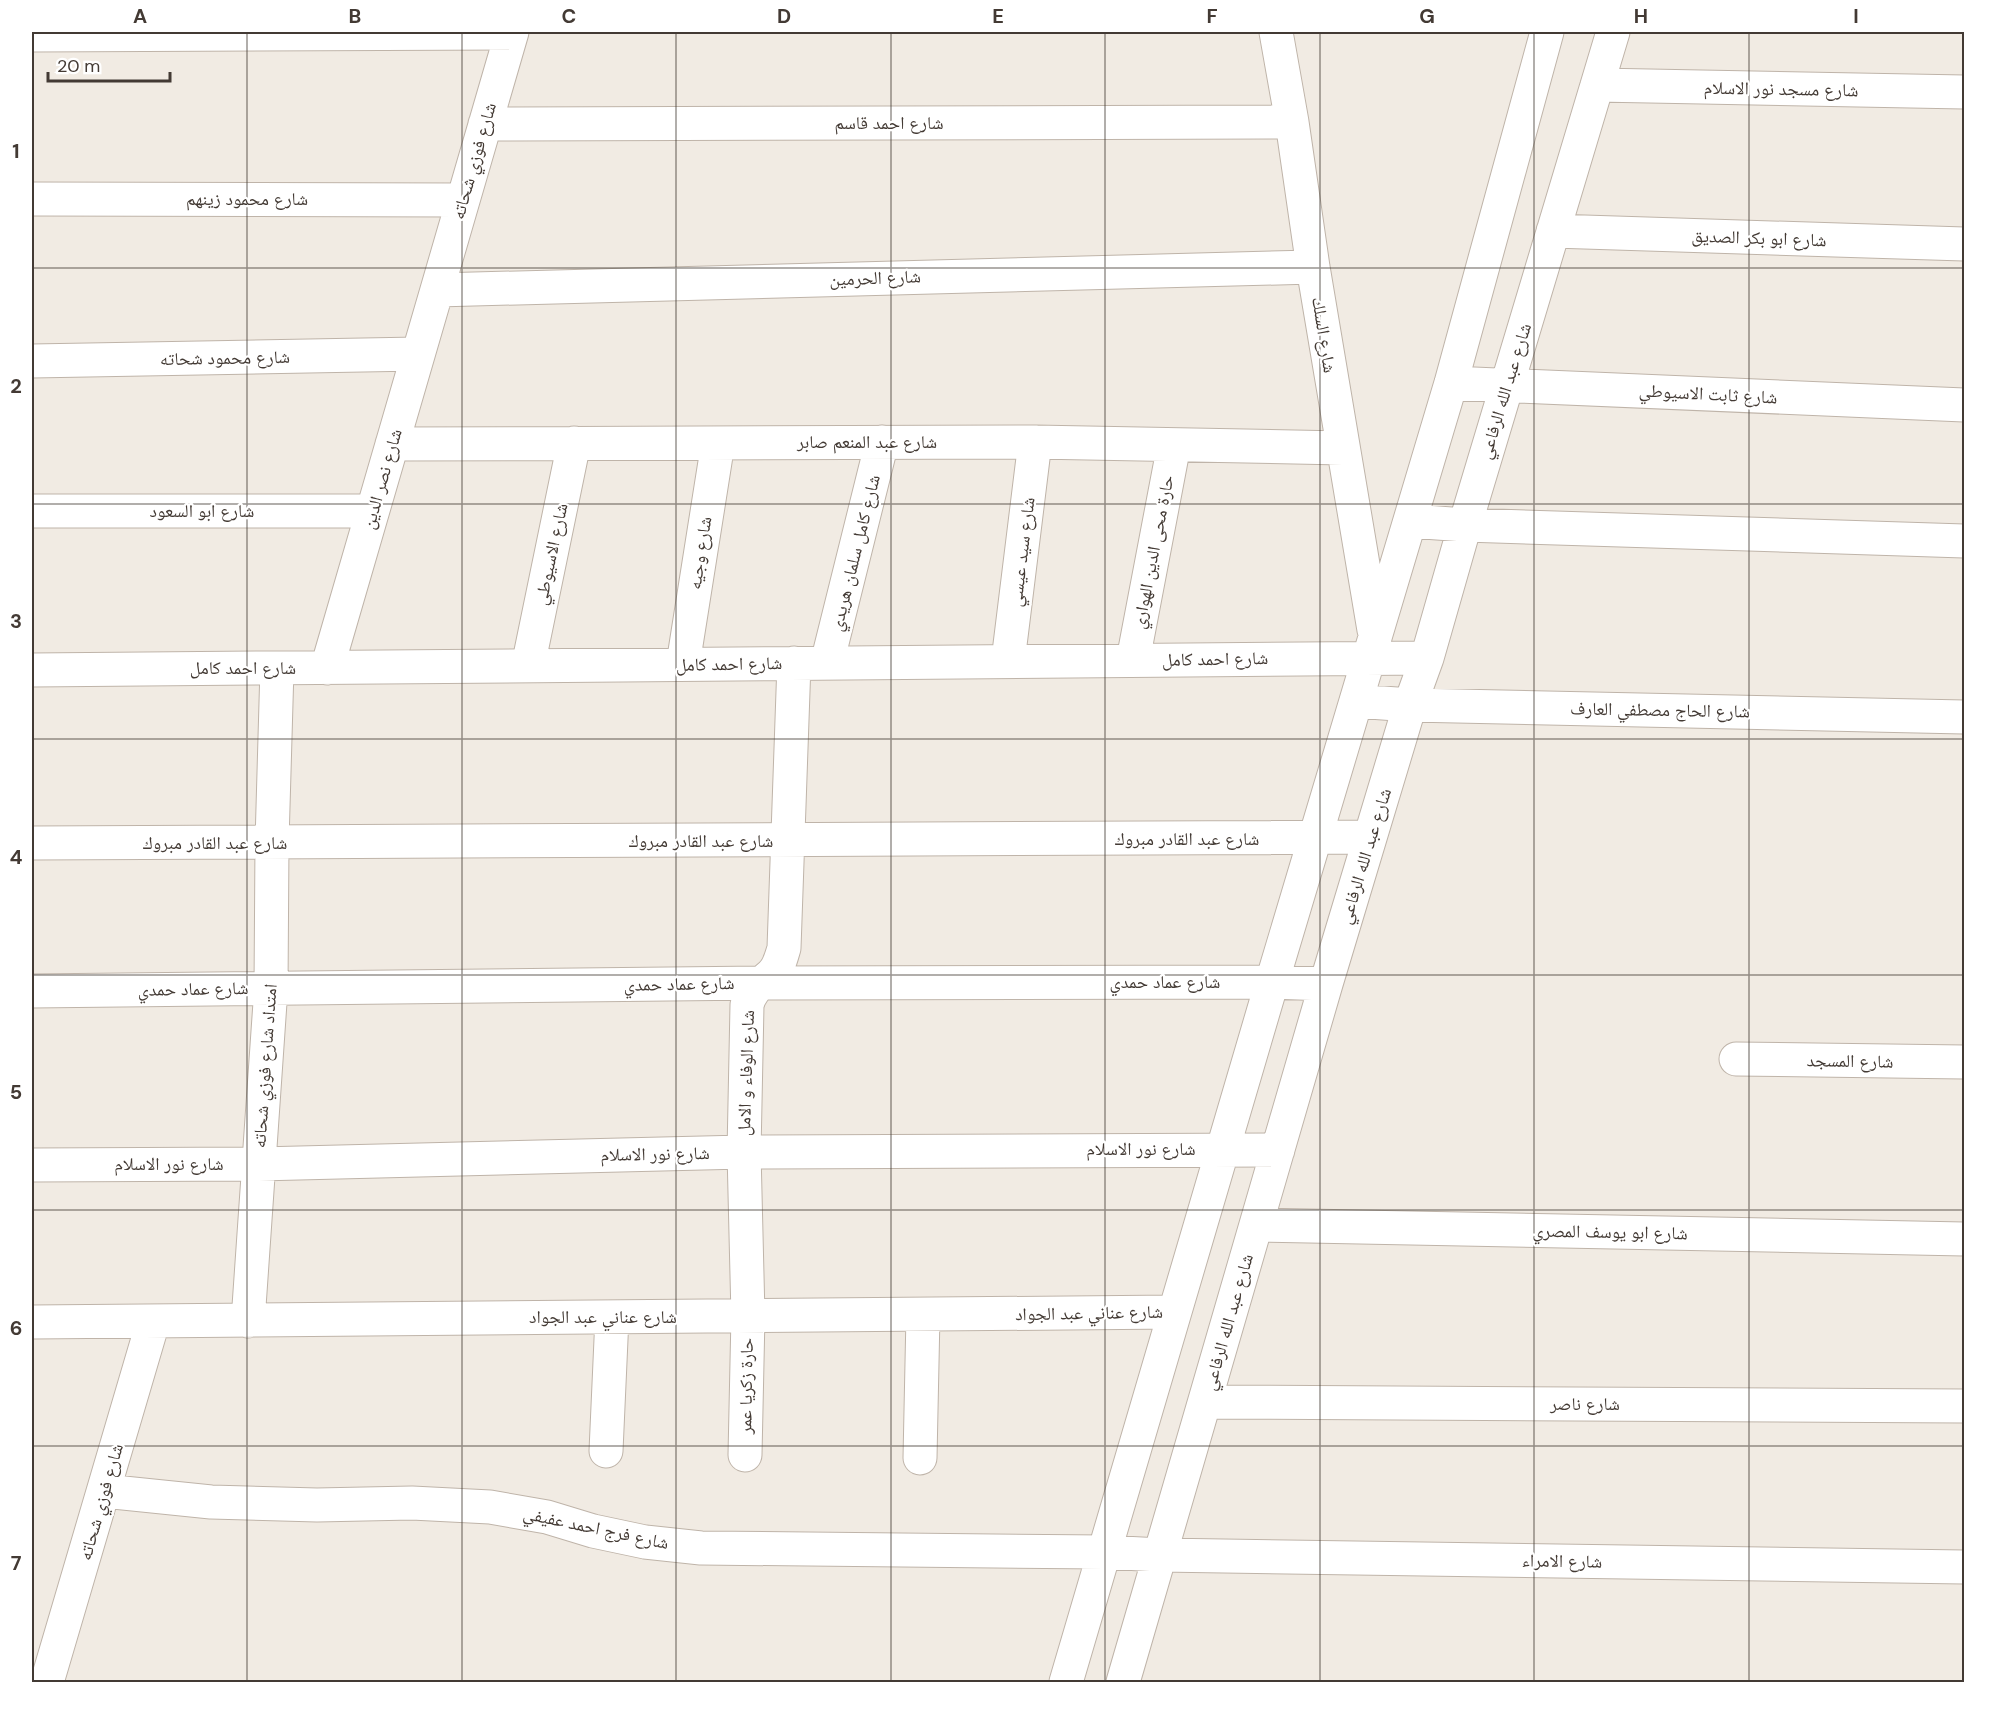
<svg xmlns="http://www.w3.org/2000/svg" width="1996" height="1714" font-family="'DM Sans','Noto Naskh Arabic',sans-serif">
	<rect width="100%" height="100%" fill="#f1ebe3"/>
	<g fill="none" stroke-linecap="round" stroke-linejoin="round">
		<defs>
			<path id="minor" d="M1276,32L1292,122L1313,267L1374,630
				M32,35L511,33
				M1597,85L1964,92
				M485,124L1292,122
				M32,199L463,200
				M1553,231L1964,244
				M437,290L1313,267
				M32,361L418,354
				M1451,383L1964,405
				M392,444L1035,442L1343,448
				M32,511H372
				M1410,521L1465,525L1964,541
				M1133,660L1174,445
				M1008,661L1035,442
				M827,663L882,442
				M683,664L718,443
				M528,666L574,443
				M327,668L512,32
				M32,670L1427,658
				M1356,701L1410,705L1964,717
				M32,843L1370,837
				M32,991L761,983L1272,982L1326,984
				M1736,1059L1964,1062
				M32,1165L259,1164L744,1152L1278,1150
				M1256,1225L1964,1239
				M248,1321L271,988L272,842L277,668
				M32,1322L1174,1312
				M1205,1402L1964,1406
				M606,1451L612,1317
				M745,1455L748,1316L744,1152L747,1005C751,989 760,985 771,975C779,968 781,958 784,948L794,663
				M920,1458L923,1315
				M104,1491L211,1502L317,1505L412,1503L490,1507L547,1517L593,1531L645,1542L701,1548L1104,1552L1160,1555L1964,1567
				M47,1682L153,1322
				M1066,1682L1272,982L1451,383L1547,32
				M1123,1682L1326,984L1410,705L1427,658L1465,525L1613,32"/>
		</defs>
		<use href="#minor" stroke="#bfb4a9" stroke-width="35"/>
		<use href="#minor" stroke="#fff" stroke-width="33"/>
	</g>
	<path fill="none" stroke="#433a34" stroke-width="1.5" stroke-opacity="0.55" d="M247,32V1682M462,32V1682M676,32V1682M891,32V1682M1105,32V1682M1320,32V1682M1534,32V1682M1749,32V1682M32,268H1964M32,504H1964M32,739H1964M32,975H1964M32,1210H1964M32,1446H1964"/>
	<g text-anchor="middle" stroke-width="4.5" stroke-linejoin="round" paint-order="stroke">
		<g font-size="18" fill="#433a34" stroke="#fff">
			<text transform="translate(1781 89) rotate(1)" y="6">شارع مسجد نور الاسلام</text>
			<text x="889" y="129">شارع احمد قاسم</text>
			<text transform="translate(474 161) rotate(-74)" y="6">شارع فوزي شحاته</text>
			<text x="247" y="205">شارع محمود زينهم</text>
			<text transform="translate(1759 238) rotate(2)" y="6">شارع ابو بكر الصديق</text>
			<text transform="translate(875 278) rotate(-2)" y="6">شارع الحرمين</text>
			<text transform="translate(1324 335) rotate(81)" y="6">شارع السلك</text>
			<text transform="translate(225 358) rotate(-1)" y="6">شارع محمود شحاته</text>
			<text transform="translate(1505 391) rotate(-73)" y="6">شارع عبد الله الرفاعي</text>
			<text transform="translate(1708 394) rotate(3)" y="6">شارع ثابت الاسيوطي</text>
			<text x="867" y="448">شارع عبد المنعم صابر</text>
			<text transform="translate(382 479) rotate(-74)" y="6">شارع نصر الدين</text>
			<text x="202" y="517">شارع ابو السعود</text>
			<text transform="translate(1022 552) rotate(-83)" y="6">شارع سيد عيسي</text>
			<text transform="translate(1153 552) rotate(-79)" y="6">حارة محى الدين الهواري</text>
			<text transform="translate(700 553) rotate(-81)" y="6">شارع وجيه</text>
			<text transform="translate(855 553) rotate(-76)" y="6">شارع كامل سلمان هريدي</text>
			<text transform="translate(551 554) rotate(-78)" y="6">شارع الاسيوطي</text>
			<text transform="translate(1215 659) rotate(-1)" y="6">شارع احمد كامل</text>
			<text transform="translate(729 664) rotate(-1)" y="6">شارع احمد كامل</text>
			<text x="243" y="674">شارع احمد كامل</text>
			<text transform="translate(1660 710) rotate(1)" y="6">شارع الحاج مصطفي العارف</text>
			<text x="1187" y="845">شارع عبد القادر مبروك</text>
			<text x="701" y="847">شارع عبد القادر مبروك</text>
			<text x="215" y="849">شارع عبد القادر مبروك</text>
			<text transform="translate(1365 856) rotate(-73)" y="6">شارع عبد الله الرفاعي</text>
			<text x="1165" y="988">شارع عماد حمدي</text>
			<text transform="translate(679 984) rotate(-1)" y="6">شارع عماد حمدي</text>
			<text transform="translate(193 989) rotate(-1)" y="6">شارع عماد حمدي</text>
			<text transform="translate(1850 1061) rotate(1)" y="6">شارع المسجد</text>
			<text transform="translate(265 1066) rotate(-86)" y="6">امتداد شارع فوزي شحاته</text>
			<text transform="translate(746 1073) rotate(-88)" y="6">شارع الوفاء و الامل</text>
			<text x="1141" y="1155">شارع نور الاسلام</text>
			<text transform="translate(655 1154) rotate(-1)" y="6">شارع نور الاسلام</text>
			<text x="169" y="1170">شارع نور الاسلام</text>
			<text transform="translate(1610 1232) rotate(1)" y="6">شارع ابو يوسف المصري</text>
			<text transform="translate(1089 1313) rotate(-1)" y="6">شارع عناني عبد الجواد</text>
			<text x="603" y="1323">شارع عناني عبد الجواد</text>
			<text transform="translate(1228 1322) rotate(-74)" y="6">شارع عبد الله الرفاعي</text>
			<text transform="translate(746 1386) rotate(-89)" y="6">حارة زكريا عمر</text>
			<text x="1585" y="1410">شارع ناصر</text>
			<text transform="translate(101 1502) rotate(-74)" y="6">شارع فوزي شحاته</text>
			<text transform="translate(596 1528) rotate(12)" y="6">شارع فرج احمد عفيفي</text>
			<text transform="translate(1562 1561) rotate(1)" y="6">شارع الامراء</text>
		</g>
	</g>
	<rect width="1996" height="1714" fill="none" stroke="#ffffff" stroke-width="66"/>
	<path d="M48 72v9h122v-9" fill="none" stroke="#433a34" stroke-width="3"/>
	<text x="57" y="72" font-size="18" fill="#433a34" stroke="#ffffff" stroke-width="4.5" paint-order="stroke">20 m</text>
	<rect x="33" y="33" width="1930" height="1648" fill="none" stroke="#433a34" stroke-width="2"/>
	<g font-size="20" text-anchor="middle" font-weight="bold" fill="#433a34">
		<text x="140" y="23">A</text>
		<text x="355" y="23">B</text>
		<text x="569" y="23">C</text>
		<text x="784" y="23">D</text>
		<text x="998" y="23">E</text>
		<text x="1212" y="23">F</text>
		<text x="1427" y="23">G</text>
		<text x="1641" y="23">H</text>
		<text x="1856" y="23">I</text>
		<text x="16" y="158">1</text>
		<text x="16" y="393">2</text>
		<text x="16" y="628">3</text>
		<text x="16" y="864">4</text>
		<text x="16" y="1099">5</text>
		<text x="16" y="1335">6</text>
		<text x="16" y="1570">7</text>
	</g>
</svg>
